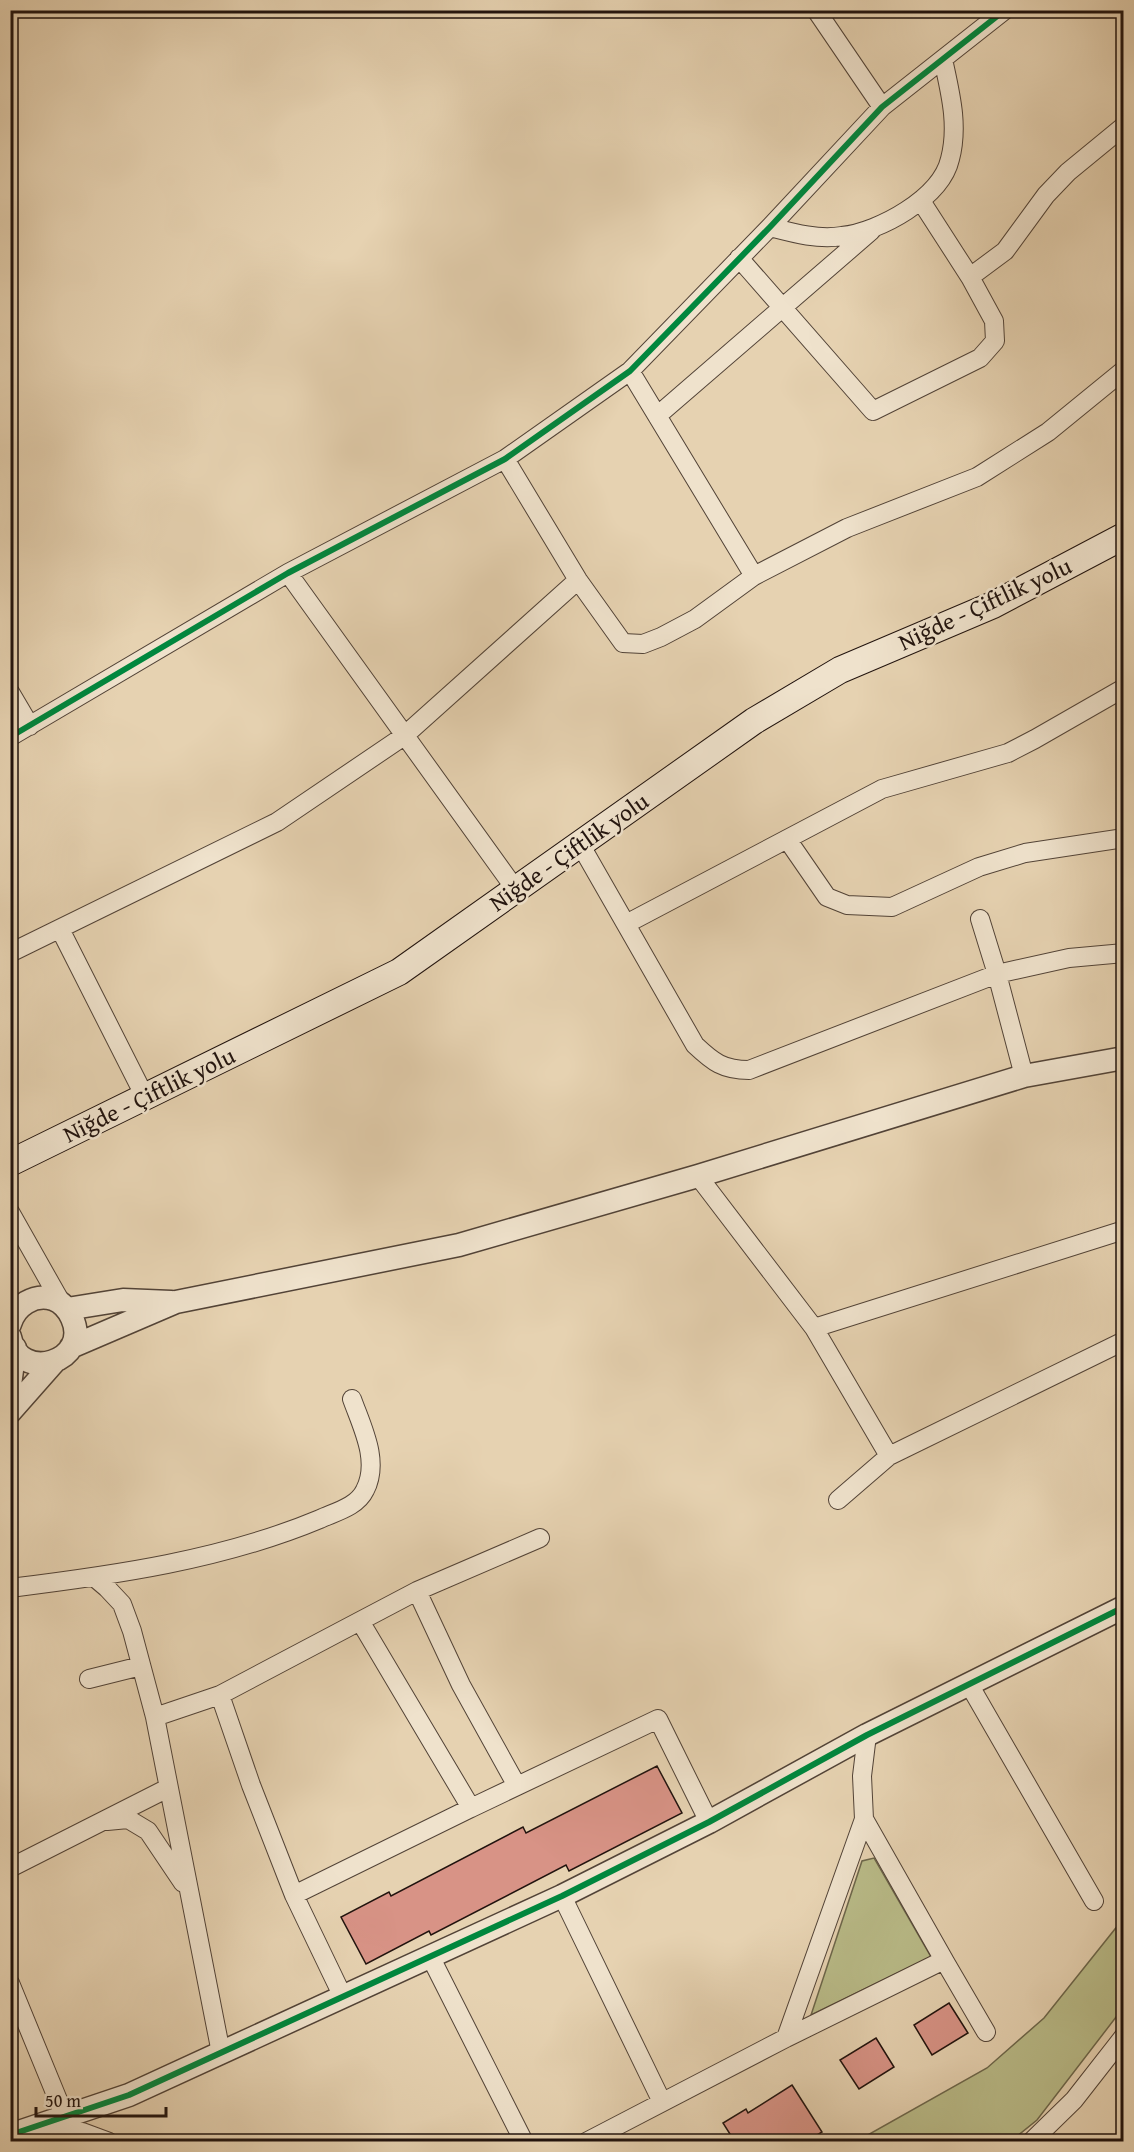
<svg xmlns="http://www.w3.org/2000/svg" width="1134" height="2152" font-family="'Gentium Book Plus',serif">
	<rect width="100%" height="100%" fill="#e6d2b1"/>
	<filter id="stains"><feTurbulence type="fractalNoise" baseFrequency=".00333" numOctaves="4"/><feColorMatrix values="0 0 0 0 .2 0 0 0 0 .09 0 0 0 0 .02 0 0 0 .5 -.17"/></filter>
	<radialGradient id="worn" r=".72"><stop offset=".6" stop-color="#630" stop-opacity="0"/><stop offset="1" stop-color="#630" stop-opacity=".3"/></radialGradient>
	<path fill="#b9bb88" stroke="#6d674b" stroke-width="1.5" d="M874,1858L931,1957L811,2015L862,1861Z
		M1123,1919V2008L1037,2120L1011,2141H857L987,2068L1044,2018Z"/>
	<path fill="#d89386" stroke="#21130e" stroke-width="1.5" d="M657,1766L682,1813L569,1871L566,1865L431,1935L429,1931L366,1964L341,1917L389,1892L391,1896L523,1827L526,1833Z
		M949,2003L968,2033L932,2055L914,2025Z
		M876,2038L894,2067L859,2089L840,2060Z
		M792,2085L822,2132L806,2142H735L723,2123L746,2109L748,2113Z"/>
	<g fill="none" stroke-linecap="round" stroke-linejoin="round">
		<defs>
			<path id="minor" d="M816,10L882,107
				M770,227C793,233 818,240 842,236C879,232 941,198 950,159C959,125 950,92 943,59
				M739,258L873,411L980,358L995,341L994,321L970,277L921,201
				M970,277L1005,251L1046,195L1068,172L1124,126
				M630,371L754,576
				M657,416L871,231
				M505,459L578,580L623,643L643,644L661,637L695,619L754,576L847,528L977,477L1048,432L1124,370
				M288,573L516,890
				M10,692L30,726
				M10,737L288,573L505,459L630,371L770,227L882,107L1005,10
				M787,839L827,897L847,905L892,907L979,867L1025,853L1124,838
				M580,844L695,1045C713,1062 723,1070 749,1070L997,974L1069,958L1124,953
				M980,919L997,974L1024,1076
				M626,924L882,789L1008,753L1035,739L1124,688
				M60,929L145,1097
				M10,953L277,822L404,736L578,580
				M698,1176L814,1328L889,1456L838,1500
				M10,1212L62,1304
				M814,1328L1124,1230
				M889,1456L1124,1341
				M94,1577L107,1588L122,1604L132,1631L155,1717L221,2053
				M10,1588C115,1575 222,1560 320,1519C335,1512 357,1507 365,1490C380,1461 362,1427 352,1399
				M417,1591L461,1685L517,1786
				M360,1621L417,1591L540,1538
				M89,1679L141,1666
				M970,1686L1094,1901
				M155,1717L220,1695L360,1621L471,1808L294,1895L251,1785L220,1695
				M471,1808L658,1719L709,1822
				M107,1821L128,1819L148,1831L183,1883
				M10,1868L168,1788
				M294,1895L343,1997
				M562,1896L662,2102
				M430,1956L524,2142
				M944,1960L986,2032
				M10,1983L65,2117
				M786,2038L944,1960L864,1819
				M38,2128L82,2132L109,2142
				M586,2142L786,2038L864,1819L862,1776L867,1735
				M1031,2142L1074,2100L1124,2036"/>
			<path id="tertiary" d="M67,1309L123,1300L171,1302
				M10,1324C15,1306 34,1293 53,1299C61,1302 68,1309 72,1318C92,1362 19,1384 10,1337
				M71,1347L176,1302L459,1245L698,1176L1024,1076L1124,1058
				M10,1385L15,1348
				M10,1412L55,1361
				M10,2135L129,2095L562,1896L709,1822L867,1735L1124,1607"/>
			<path id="secondary" d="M10,1163L399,972L754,721L840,670L993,605L1124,536"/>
		</defs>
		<use href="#minor" stroke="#524337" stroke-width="20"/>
		<use href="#tertiary" stroke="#524337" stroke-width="25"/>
		<use href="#secondary" stroke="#21130e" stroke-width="28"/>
		<use href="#minor" stroke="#efe2cc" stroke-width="18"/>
		<use href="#tertiary" stroke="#efe2cc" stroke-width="22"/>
		<use href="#secondary" stroke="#efe2cc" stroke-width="26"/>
		<defs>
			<path id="cycleway" d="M10,737L288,573L505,459L630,371L770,227L882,107L1005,10
				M10,2135L129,2095L562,1896L709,1822L867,1735L1124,1607"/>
		</defs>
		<use href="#cycleway" stroke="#efe2cc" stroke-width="10"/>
		<use href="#cycleway" stroke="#00873e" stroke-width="6"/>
	</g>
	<g text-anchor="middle" stroke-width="5" stroke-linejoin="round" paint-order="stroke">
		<g font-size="24" fill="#21130e" stroke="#efe2cc">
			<text transform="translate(985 604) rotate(-25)" y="8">Niğde - Çiftlik yolu</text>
			<text transform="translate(569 852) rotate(-35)" y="8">Niğde - Çiftlik yolu</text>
			<text transform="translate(149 1095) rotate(-26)" y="8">Niğde - Çiftlik yolu</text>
		</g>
	</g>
	<rect width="1134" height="2152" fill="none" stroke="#e6d2b1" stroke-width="36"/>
	<rect x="12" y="12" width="1110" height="2128" fill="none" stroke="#21130e" stroke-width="3"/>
	<rect x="18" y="18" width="1098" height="2116" fill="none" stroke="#21130e" stroke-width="1.5"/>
	<path d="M36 2107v9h130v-9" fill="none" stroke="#21130e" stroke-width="3"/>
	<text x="45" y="2107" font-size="18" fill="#21130e" stroke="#efe2cc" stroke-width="4.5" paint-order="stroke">50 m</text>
	<rect width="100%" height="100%" filter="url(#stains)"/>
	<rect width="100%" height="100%" fill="url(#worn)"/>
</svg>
